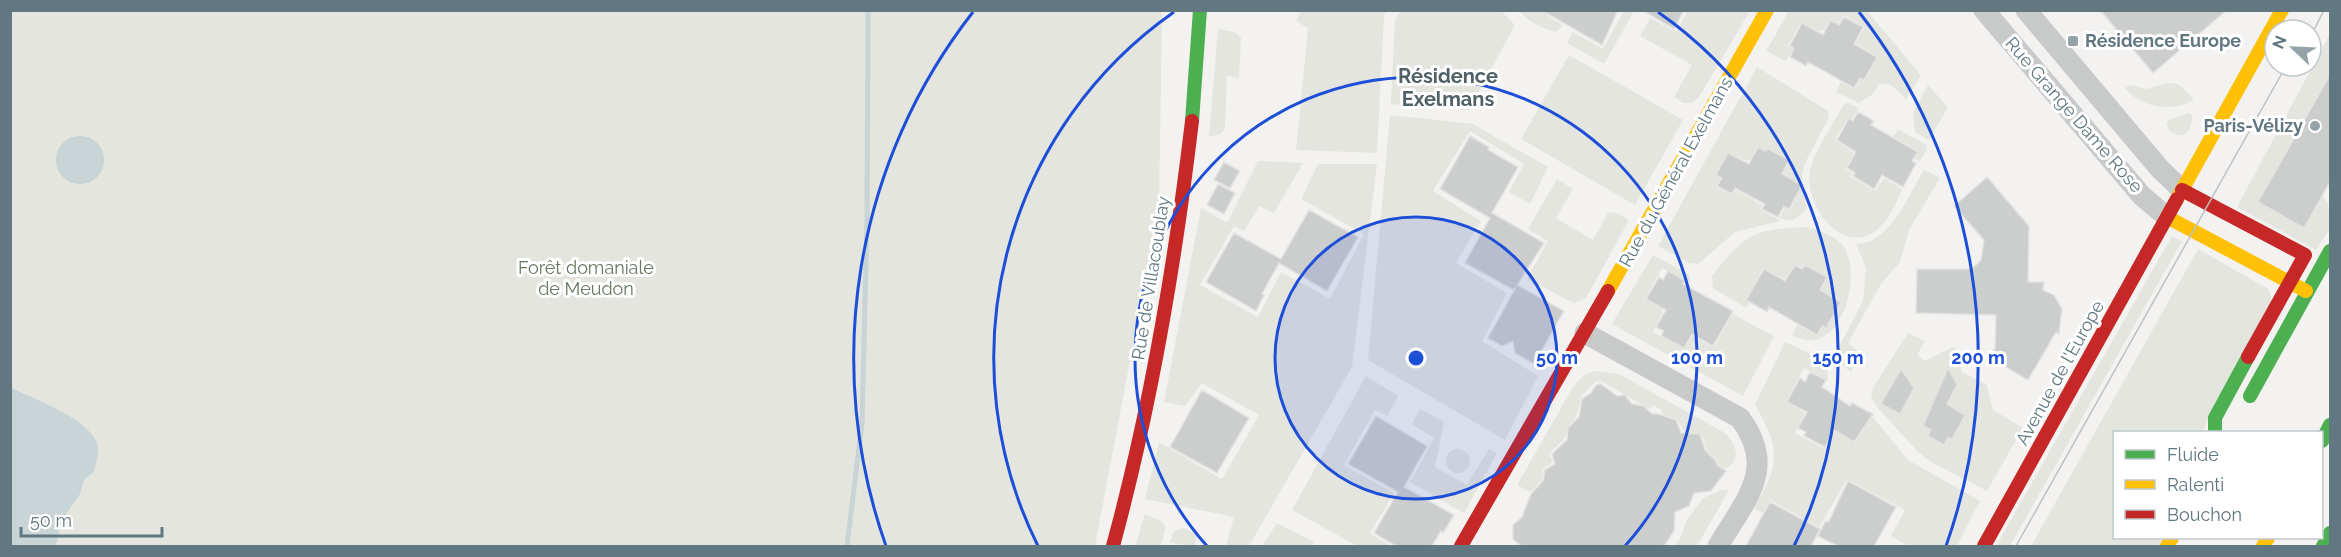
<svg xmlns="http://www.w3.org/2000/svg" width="2341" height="557" font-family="Raleway,sans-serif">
	<rect width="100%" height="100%" fill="#f3f2f0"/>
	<path fill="#e3e5de" d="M11,11H1162L1159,207L1095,546H56L61,522L80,494L84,480L82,425L61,411L11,387Z
		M1301,11H1387L1384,15L1377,153L1296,150L1308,28L1296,21Z
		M1402,11H1501L1515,25L1469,110L1391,104L1395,19Z
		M1519,11H1551L1548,16L1563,25L1557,32C1542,29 1529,22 1519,11Z
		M1624,11H1634L1604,64L1567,43L1573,32L1603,49Z
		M1688,11H1750L1699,97L1692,103H1683L1674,97L1692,65L1640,36L1650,18L1676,32Z
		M1789,11H1867L1921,75L1906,100C1898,91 1892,81 1879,84L1873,94L1859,103L1836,92L1841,82L1855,89L1860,79L1864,81L1878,57L1856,43L1865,27L1844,15L1838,23L1831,19L1824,30L1819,31L1801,22L1788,46L1793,49L1786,61L1766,51Z
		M1218,29L1235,32L1241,38L1239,78L1227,76L1225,129L1219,135L1209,136Z
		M2330,34V73L2258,202L2303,228L2322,195L2328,203L2330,228L2316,250L2237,207Z
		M1569,55L1683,120L1635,205L1521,139Z
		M1757,67L1828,111L1829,117L1805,163L1802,175L1806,210C1798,218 1790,224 1779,218L1785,208L1790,210L1802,185L1783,174L1790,160L1767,147L1765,150L1757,146L1750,160L1746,161L1728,153L1715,175L1721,179L1716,187L1732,195L1736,190L1762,205L1760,209L1781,221L1735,232L1698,264L1689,263L1658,246Z
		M2168,83L2178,84L2194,99C2173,114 2140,107 2125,88L2130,85L2146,89Z
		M1928,85L1948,107L1929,140L1915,132L1913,113Z
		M1848,103L1859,108L1852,119L1848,117L1835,140L1852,151L1853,155L1845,169L1852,173L1851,177L1875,191L1884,178L1902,189C1896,205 1885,229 1867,236C1833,247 1804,199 1810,170C1815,149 1834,123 1844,104Z
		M2188,113L2192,115C2193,151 2158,130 2169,120C2173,117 2183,116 2188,113Z
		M1390,115L1473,124L1548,167L1530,204L1509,192L1524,164L1470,131L1433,191L1481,221L1456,263L1507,293L1482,341L1538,376L1505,440L1368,360Z
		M1898,129L1926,145L1927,150L1920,161L1915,159L1919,151L1903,142L1900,147L1891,142Z
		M1258,161L1303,163L1274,213L1259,206L1244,231L1234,226L1200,285L1258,317L1281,272L1330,299L1364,234L1301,199L1318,164H1377L1352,367L1249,546H1226L1234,517L1145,499L1159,442L1222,479L1259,415L1202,383L1185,406L1164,402L1201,208L1227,223Z
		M1924,170L1940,178L1909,230L1900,262L1881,284L1848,343L1860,353L1851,372L1833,358L1863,301L1866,268L1856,244C1890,244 1908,196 1924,170Z
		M1557,179L1573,189L1556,218L1593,240L1608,213L1614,212L1629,220L1586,298L1574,303L1527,279L1548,241L1528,229Z
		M1808,227C1820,231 1837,236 1844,247C1864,280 1838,362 1792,335L1797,325L1817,336L1823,327L1826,329L1842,302L1821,290L1827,277L1804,264L1801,268L1794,265L1786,278H1782L1763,268L1750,293L1753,296L1746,308L1713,288L1712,276C1746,233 1753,229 1808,227Z
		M2172,236L2182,241L2010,546H1996Z
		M2198,249L2268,289L2272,300L2202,432H2114V538H2163L2158,546H2031Z
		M1653,255L1689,274L1690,283L1662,268L1645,299L1662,309V313L1653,332L1684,349L1692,336L1714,347L1732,314L1774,336L1743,396L1612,324Z
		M1908,333L1925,341L1917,355L1925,361L1955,346L1962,372L1987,385L1993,410L2023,428L1987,491L1931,462L1918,452L1877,407L1871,396L1873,388Z
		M1785,342L1807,352L1828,370V380L1804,368L1786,402L1805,413L1795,433L1825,449L1835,431L1855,443L1872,416L1908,460L1980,501L1957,546H1908L1891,536L1905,510L1847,479L1819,527L1770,500L1763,513L1753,508C1780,467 1781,448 1755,405Z
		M1595,371L1619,374L1725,433C1736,445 1743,460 1725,469L1718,466L1717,460L1707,451L1702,436L1698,433H1691L1687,436L1678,421L1661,413L1662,410L1653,405L1650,409L1601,381L1595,382L1582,396L1576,417L1569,426L1565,438L1551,452L1550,456L1553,462L1543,469L1542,480L1530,492L1517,485L1573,387L1584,375Z
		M1366,376L1398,396L1387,416L1375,410L1344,465L1394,493L1370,533L1390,546H1357L1292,510Z
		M1420,409L1444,422L1435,467L1467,485L1489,449L1497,453L1464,513L1410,482L1434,438L1412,424Z
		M1446 461a12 12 0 1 1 24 0a12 12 0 1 1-24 0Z
		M1721,490H1729L1697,546H1675L1681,536L1686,521L1703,498Z
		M1145,514L1161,521L1166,526L1161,546H1135Z
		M1277,523L1313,541V546H1262Z
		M1183,528L1194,532L1197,537L1194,546L1170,543L1174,531Z"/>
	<path fill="#c8d4d5" d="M56 160a24 24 0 1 1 48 0a24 24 0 1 1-48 0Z
		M11,387C34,400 87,417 97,443C100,451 96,462 94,471L84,480L80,494L61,522L56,546H11Z"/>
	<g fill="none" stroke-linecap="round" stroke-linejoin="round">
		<path stroke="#c8d4d5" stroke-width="5" d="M847,546L862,423L867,222L868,10"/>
	</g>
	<path fill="#cccdcd" stroke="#e2e2e0" stroke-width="1.5" d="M1541,10H1618L1602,45Z
		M1642,10H1684L1674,29Z
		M2100,10H2227L2153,73Z
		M1844,17L1863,27L1854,44L1877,57L1864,80L1860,78L1854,88L1808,62L1806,66L1790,57L1794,48L1790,46L1802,23L1823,35L1831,20L1839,25Z
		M2331,73V180L2304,228L2258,202Z
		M1858,112L1874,121L1871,125L1918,152L1912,161L1916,163L1903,187L1882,175L1874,189L1853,176L1855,173L1847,168L1856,152L1837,140L1849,118L1853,121Z
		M1470,136L1489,147L1488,150L1518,167L1492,213L1544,243L1517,285L1564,311L1534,364L1515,353L1513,341L1502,346L1488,338L1516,287L1514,290L1465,263L1490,218L1440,189Z
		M1758,147L1765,151L1767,148L1789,160L1782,174L1802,185L1789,209L1784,206L1778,217L1762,209L1765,204L1735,188L1732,194L1717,186L1722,178L1716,175L1728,153L1749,164Z
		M1224,162L1240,171L1230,188L1214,180Z
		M1987,177L2029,226L2028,282H2044L2043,290L2054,295L2062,309L2059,334L2056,332L2028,380L1990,358L1995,348L1996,315L1916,313L1917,269H1972L1981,260L1984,240L1954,206Z
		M1218,184L1235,193L1224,214L1207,205Z
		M1309,210L1358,237L1327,291L1279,263L1262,294L1264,295L1256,311L1206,282L1234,233L1281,259Z
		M1795,265L1802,269L1805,265L1827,277L1820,290L1841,302L1826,328L1822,326L1817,335L1769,307L1767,312L1746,300L1764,269L1785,281Z
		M1668,271L1684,280L1683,284L1733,311L1713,346L1692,334L1684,348L1661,336L1664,331L1656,327L1666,310L1646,299L1659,277L1663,280Z
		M1948,368L1957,385L1947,404L1965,415L1952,439L1948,437L1944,445L1928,436L1931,430L1923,426Z
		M1901,369L1914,388L1900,414L1881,404Z
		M1810,372L1826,380L1822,387L1850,406L1852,403L1873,414L1854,442L1834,430L1825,447L1804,436L1806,432L1798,428L1807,412L1787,402L1800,378L1805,382Z
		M1601,384L1617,396L1625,395L1632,404L1644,406L1652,414H1658L1676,420L1681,433L1700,434L1705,450L1715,460L1718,466L1726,471L1711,491L1694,493L1689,506L1675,512L1674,531L1664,546H1521L1513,539V525L1522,517L1531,494L1543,481L1545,470L1555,464L1552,454L1567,440L1568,428L1579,417L1582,399L1591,393L1596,385Z
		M1202,390L1249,418L1217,473L1170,447Z
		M1376,416L1427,446L1404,487L1454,515L1443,533L1441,531L1432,546H1396L1374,533L1398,492L1348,464Z
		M1848,481L1896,507L1874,546H1838L1818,536L1825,522L1829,521Z
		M1770,502L1820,529L1811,546H1746Z"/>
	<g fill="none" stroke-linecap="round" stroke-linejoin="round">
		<path stroke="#c8caca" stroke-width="21" d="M1984,10L2142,196L2167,217
			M2026,10L2160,169L2182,190
			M1585,333L1740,418C1778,469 1745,500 1718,546"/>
		<path stroke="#4caf50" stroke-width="14" d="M1192,121L1200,10
			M2250,396L2330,251
			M2215,432V418L2248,357
			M2322,441L2330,425
			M2323,546L2330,533"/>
		<path stroke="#ffc107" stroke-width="14" d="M2177,199L2282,10
			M2167,217L2306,291
			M1608,291L1767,10
			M2167,546L2172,538
			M2263,546L2268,538"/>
		<path stroke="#c62828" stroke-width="14" d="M2182,190L2305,255L2248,357
			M1113,546C1151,406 1175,265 1192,121
			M1461,546L1608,291
			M1984,546L2177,199"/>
		<path stroke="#bec1c1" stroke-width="1.5" d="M2311,36L2324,10
			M2016,546L2286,66"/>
	</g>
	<circle cx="1416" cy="358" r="141" fill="#1d4ed8" fill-opacity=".12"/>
	<g fill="none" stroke="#1d4ed8" stroke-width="3">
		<circle cx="1416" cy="358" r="141"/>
		<path d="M1207 546A281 281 0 1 1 1625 546"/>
		<path d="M1038 546A422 422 0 0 1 1174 12M1658 12A422 422 0 0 1 1794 546"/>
		<path d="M886 546A562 562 0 0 1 973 12M1859 12A562 562 0 0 1 1946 546"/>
	</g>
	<g fill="#94a3a8" stroke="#fff" stroke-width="2">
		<rect x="2067" y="35" width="12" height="12" rx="3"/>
		<circle cx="2315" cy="126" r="6"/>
	</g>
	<g text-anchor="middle" stroke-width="6" stroke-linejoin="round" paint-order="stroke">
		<g font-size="18" font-weight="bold" fill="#617882" stroke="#fff" text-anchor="start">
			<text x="2085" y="47">Résidence Europe</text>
			<text x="2303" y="132" text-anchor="end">Paris-Vélizy</text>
		</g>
		<g font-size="18" fill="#617882" stroke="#fff">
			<text transform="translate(2074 115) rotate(49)" y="6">Rue Grange Dame Rose</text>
			<text transform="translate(1676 172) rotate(-61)" y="6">Rue du Général Exelmans</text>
			<text transform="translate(1151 278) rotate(-81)" y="6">Rue de Villacoublay</text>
			<text transform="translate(2060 373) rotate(-61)" y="6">Avenue de l'Europe</text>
		</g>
		<g font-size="18" fill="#687960" stroke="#fff">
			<text x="586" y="274">Forêt domaniale<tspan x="586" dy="21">de Meudon</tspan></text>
		</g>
		<g font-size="20" font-weight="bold" fill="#4f6067" stroke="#fff">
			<text x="1448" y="83">Résidence<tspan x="1448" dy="23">Exelmans</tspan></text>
		</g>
	</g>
	<circle cx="1416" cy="358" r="9" fill="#1d4ed8" stroke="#fff" stroke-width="3"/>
	<g font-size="18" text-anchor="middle" font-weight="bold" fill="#1d4ed8" stroke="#fff" stroke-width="6" stroke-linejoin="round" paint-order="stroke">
		<text x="1557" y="364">50 m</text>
		<text x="1697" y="364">100 m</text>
		<text x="1838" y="364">150 m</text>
		<text x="1978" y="364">200 m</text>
	</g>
	<rect width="2341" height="557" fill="none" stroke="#617882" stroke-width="24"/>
	<rect x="2113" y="431" width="210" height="108" fill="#ffffff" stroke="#c0c9cd" stroke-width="1.5"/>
	<rect x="2125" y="450" width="30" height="9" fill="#4caf50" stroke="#c0c9cd" stroke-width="1.5"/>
	<text x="2167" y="461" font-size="18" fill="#617882">Fluide</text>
	<rect x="2125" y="480" width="30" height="9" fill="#ffc107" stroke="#c0c9cd" stroke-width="1.5"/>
	<text x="2167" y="491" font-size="18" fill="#617882">Ralenti</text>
	<rect x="2125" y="510" width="30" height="9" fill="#c62828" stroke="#c0c9cd" stroke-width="1.5"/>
	<text x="2167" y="521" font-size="18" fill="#617882">Bouchon</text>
	<g transform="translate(2293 48) rotate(293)"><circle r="28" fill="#ffffff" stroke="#c0c9cd" stroke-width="1.5"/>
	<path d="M0-4.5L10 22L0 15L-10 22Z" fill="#94a3a8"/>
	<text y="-9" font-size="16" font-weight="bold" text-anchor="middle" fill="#617882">N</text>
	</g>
	<path d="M21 527v9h141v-9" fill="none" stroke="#617882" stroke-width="3"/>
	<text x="30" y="527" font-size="18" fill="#617882" stroke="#ffffff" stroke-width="4.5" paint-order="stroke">50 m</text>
</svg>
